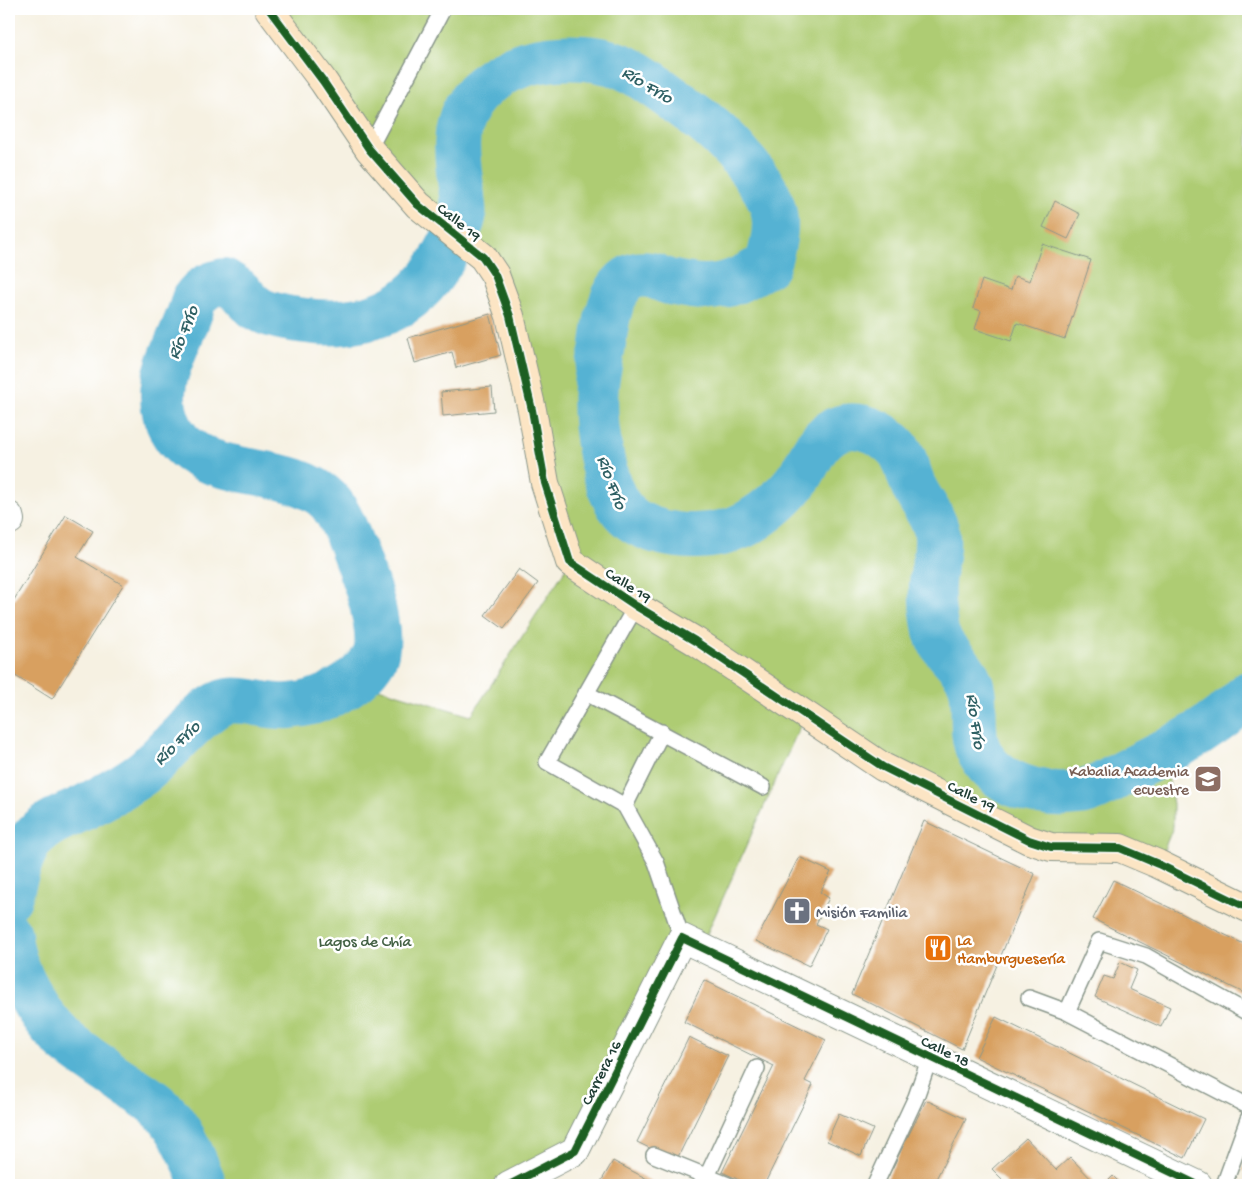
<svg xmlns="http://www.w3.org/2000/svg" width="1257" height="1194" font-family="'Gochi Hand',sans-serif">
	<rect width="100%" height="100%" fill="#fff"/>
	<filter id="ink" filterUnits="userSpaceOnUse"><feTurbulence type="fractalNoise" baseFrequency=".02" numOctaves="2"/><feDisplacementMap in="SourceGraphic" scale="10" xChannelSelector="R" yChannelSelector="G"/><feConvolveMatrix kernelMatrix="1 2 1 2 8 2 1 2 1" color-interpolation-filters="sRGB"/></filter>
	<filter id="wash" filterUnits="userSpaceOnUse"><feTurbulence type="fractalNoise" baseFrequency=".0096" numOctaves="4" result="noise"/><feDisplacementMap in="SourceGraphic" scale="20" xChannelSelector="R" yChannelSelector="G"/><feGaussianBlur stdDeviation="1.12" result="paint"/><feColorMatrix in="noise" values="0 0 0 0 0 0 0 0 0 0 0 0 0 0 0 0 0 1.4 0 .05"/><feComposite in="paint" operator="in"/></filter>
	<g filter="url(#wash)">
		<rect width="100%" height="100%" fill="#f6f1e2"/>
		<path fill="#aecc73" stroke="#668454" d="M269,9H1248V694L1228,713L1164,754L1173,804V827L1158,864L1051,847L805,715L701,947L683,939L575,1151L509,1185H204L193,1155L169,1117L144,1095L61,1038L36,1005L19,976L10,946L9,898L19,864L31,839L55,820L83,808L141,774L209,710L227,701L290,706L321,699L355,681L471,716L570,562L495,275L418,205Z"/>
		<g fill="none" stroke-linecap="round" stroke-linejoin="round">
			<path stroke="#55b2d3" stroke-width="46" d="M9,898C15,879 19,856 31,840C44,823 65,817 83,808C102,798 123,787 141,774C164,758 203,705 228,701C247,698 269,708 290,706C320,704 358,685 374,658C383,641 372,601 366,584C357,562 344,517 329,501C290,460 202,484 172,431C146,383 183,344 194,299C202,288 210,284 224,281C228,284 234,287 238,290C246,297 250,305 260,310C276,318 297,320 315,322C377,326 420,305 448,249C453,239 461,228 463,218C465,212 462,203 462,196C459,168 451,134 466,108C479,85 502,71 527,63C561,54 605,55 636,73C650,81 662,91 675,100C698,116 722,135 740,157C774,196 784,215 767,265C746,277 727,288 703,287C692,287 679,284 669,282C662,280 656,276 650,275C611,268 606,322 602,351C600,362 597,373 596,385C593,419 601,491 627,515C639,527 660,533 677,535C703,538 727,535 750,522C768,511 788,494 800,476C811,459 814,444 832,432C847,422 868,426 883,436C907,452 904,463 914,487C920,501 932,514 936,529C940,549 933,565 932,584C931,599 933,616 936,631C941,652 962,662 970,682C977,699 970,730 978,749C992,785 1043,798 1078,793C1094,792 1108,781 1122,774C1166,751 1214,731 1248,694
				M9,934C11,968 37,1014 62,1038C76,1051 95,1063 111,1074C130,1087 154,1099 169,1117C185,1137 195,1162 204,1185"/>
		</g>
		<g id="blocks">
			<path fill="#d8a060" d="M1055,201L1080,214L1068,239L1043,227Z
				M1042,244L1091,260L1065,339L1017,323L1011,341L975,329L981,311L973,308L982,280L1011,290L1015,276L1030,281Z
				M490,314L501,355L456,368L452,352L415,363L408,338Z
				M492,387L494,411L443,416L441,392Z
				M66,515L93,531L77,557L123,585L52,699L9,672V608Z
				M519,569L538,583L504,629L485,615Z
				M924,821L1035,874L962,1049L852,994Z
				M799,857L831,872L820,892L829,898L816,924L827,929L809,966L756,941Z
				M1113,880L1248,946V995L1093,919Z
				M1120,962L1137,970L1129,989L1170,1007L1161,1027L1095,997L1104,976L1113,979Z
				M704,980L826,1040L805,1081L813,1085L764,1185H750L722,1172L774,1066L684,1022Z
				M996,1017L1204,1119L1185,1158L976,1057Z
				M689,1037L728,1056L676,1161L637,1142Z
				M926,1100L966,1119L933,1185H884Z
				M839,1114L873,1129L861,1156L827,1141Z
				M1026,1138L1056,1170L1070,1157L1097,1185H1008L992,1169Z
				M1248,1158V1173L1243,1170Z
				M613,1161L655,1183L654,1185H599Z
				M1113,1176L1122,1185H1104Z"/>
		</g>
	</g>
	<g filter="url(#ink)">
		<use href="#blocks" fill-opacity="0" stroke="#8a978b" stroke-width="1"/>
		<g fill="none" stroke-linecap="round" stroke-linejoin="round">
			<defs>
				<path id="lane" d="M369,149L443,9
					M636,606L547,762L625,806L656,862L682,938
					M586,693L763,787
					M625,806L662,732
					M1029,998L1067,1012
					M1248,1013L1146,956L1099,941L1067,1012L1248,1106
					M654,1155L728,1185
					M703,1185L757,1068
					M875,1185L916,1097L930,1057
					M1224,1185L1248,1119"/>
				<path id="street" d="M9,516L10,520
					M509,1185L575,1151L682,938L1198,1185"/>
				<path id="secondary" d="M269,9L323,81L369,149L418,205L483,257L495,275L510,316L532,410L545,483L570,562L636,606L695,641L883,767L1029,840L1051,847L1120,848L1158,864L1248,908"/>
			</defs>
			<use href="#lane" stroke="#8a978b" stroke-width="18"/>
			<use href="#street" stroke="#8a978b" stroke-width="30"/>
			<use href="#secondary" stroke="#8a978b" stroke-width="30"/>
			<use href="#lane" stroke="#fff" stroke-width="15"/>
			<use href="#street" stroke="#fff" stroke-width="28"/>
			<use href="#secondary" stroke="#fce5c4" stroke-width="28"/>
			<defs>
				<path id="cycleway" d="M269,9L323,81L369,149L418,205L483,257L495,275L510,316L532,410L545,483L570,562L636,606L695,641L883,767L1029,840L1051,847L1120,848L1158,864L1248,908
					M509,1185L575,1151L682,938L1198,1185"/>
			</defs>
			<use href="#cycleway" stroke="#fff" stroke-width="11"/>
			<use href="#cycleway" stroke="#1b5e20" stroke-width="8"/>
		</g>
	</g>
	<defs>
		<symbol id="school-square" viewBox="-11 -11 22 22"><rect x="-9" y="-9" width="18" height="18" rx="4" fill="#8d6e63" stroke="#fff"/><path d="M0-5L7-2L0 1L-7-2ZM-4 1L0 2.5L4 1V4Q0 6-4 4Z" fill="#fff"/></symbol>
		<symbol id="church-square" viewBox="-11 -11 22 22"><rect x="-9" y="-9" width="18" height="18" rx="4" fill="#6b7280" stroke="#fff"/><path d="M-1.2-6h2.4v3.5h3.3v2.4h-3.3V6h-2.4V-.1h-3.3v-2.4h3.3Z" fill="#fff"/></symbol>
		<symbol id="restaurant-square" viewBox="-11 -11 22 22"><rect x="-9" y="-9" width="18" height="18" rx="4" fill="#e8710a" stroke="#fff"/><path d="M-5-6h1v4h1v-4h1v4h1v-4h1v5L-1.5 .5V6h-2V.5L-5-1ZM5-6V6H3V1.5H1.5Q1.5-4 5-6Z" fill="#fff"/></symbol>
	</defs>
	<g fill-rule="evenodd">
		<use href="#school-square" x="1192" y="763" width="32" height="32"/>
		<use href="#church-square" x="781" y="895" width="32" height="32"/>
		<use href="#restaurant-square" x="922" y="932" width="32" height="32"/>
	</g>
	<g text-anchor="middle" stroke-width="5" stroke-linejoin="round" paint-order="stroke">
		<g font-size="16" fill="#1f3d34" stroke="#fff">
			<text transform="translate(460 221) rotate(39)" y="6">Calle 19</text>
			<text transform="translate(629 584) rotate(33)" y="6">Calle 19</text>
			<text transform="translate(972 795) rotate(27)" y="6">Calle 19</text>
			<text transform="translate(946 1050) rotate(26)" y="6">Calle 18</text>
			<text transform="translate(600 1072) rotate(-63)" y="6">Carrera 16</text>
		</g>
		<g font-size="16" fill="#785e54" stroke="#fff" text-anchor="end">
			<text x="1189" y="776">Kabalia Academia<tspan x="1189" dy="18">ecuestre</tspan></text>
		</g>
		<g font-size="16" fill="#5b616d" stroke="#fff" text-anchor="start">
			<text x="816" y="917">Misión Familia</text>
		</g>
		<g font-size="16" fill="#c56008" stroke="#fff" text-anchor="start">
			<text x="957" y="945">La<tspan x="957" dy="18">Hamburguesería</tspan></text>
		</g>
		<g font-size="16" fill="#436144" stroke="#fff">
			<text x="365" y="946">Lagos de Chía</text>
		</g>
		<g font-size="18" font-style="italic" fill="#2f6064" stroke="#fff">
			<text transform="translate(648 84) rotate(31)" y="6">Río Frío</text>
			<text transform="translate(182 332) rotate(-68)" y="6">Río Frío</text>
			<text transform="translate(613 482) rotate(69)" y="6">Río Frío</text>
			<text transform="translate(977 721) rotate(82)" y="6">Río Frío</text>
			<text transform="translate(176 742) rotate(-43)" y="6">Río Frío</text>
		</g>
	</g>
	<rect width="1257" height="1194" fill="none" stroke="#fff" stroke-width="30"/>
</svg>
